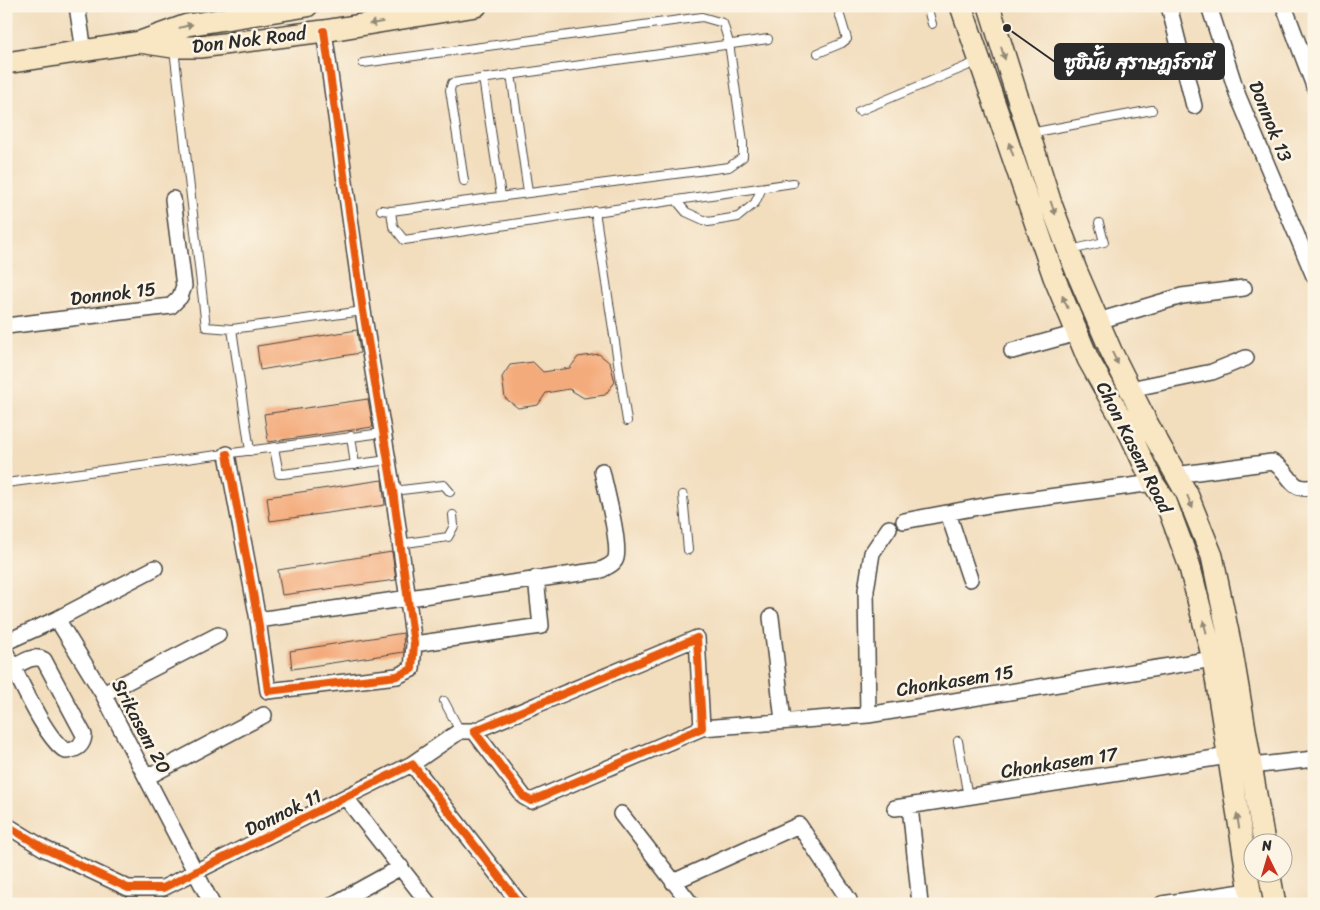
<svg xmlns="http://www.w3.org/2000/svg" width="1320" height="910" font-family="Sriracha,'Playpen Sans Thai',sans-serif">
	<rect width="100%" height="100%" fill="#fcf5e5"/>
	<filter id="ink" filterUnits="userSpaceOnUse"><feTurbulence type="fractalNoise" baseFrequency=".02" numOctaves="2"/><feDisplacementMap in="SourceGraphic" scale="10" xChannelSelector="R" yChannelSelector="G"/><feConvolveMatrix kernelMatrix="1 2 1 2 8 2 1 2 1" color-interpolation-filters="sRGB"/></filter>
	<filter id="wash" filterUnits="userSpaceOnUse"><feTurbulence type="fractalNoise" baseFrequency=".0096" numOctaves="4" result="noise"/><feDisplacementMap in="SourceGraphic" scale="20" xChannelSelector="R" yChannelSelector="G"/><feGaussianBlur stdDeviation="1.12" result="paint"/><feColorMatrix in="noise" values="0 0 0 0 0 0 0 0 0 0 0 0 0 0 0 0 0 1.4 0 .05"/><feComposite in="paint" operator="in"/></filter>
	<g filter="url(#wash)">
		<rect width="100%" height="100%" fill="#f2ddbd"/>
		<g id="blocks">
			<path fill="#f4ab7c" d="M357,330L360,353L260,370L257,346Z
				M599,354L610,363L615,382L605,395L584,398L569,389L546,393L538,405L518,408L505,398L502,377L510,365L533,362L543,372L570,368L578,357Z
				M368,399L373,427L268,442L264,414Z
				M382,480L385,505L270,521L267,497Z
				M392,552L396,580L282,595L278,570Z
				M403,633L404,652L292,669L290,651Z"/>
		</g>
	</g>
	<g filter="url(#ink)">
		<use href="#blocks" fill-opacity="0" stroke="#494641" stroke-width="1"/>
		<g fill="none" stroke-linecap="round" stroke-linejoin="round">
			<defs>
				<path id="lane" d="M927,6L932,24
					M174,49L206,327L232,329L363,311
					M818,53L842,43L847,39L837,6
					M363,63L702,17L723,23L729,43L743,142V157L729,167L391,211L381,210
					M511,74L528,192
					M483,78L501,196
					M859,111L979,61
					M1030,133L1152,110
					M464,181L450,90L452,83L768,39
					M676,200L686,212L708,222L738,217L755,203L762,188
					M391,211L393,226L404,240L793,183
					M595,211L627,421
					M1071,250L1104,242L1099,223
					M232,329L250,451
					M351,436L355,465
					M274,448L279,474H283L388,460
					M6,483L382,433
					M393,491L444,485L450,492
					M683,495L688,550
					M399,544L448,537L454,526L453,515
					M444,701L460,731
					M958,741L968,797"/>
				<path id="street" d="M77,6L84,51
					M1169,6L1194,106
					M1209,6L1238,96L1314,276
					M1284,6L1314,86
					M1098,321L1182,296L1244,288
					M6,326L171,306L180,297L184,286L173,199
					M1012,351L1077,333
					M1130,389L1212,372L1246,358
					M227,454L258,620L268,691L397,676L412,669L414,644L393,491L363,311L324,31
					M1175,475L1272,462C1292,471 1288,493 1314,487
					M948,513L970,579
					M904,521L989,505L1153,483
					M771,617L783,721
					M57,619L155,568
					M258,620L601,570C606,567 614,565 616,558C620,542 606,490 602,471
					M697,638L702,728L531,801L524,797L474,731Z
					M6,642L57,619L103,694L212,904
					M414,644L541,626L536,578
					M6,653C19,677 45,739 66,751C76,750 83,746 84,735L44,660C34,654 23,662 14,667
					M103,694L218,635
					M868,715L866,590L872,553L889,528
					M702,728L868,715L1213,659
					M412,764L460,731H474
					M1252,766L1314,759
					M147,777L264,715
					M346,798L429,904
					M910,806L920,904
					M895,808L1228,756
					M621,814L691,904
					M6,825L45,849L128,888H163L412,764L520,904
					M673,882L799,825L849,900
					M334,904L401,867
					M1162,904L1249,891"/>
				<path id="secondary" d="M961,6L1054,277L1088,359L1130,434L1153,483L1166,502L1189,564L1213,659L1252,904
					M989,6L1051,204L1076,270L1111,351L1147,423L1187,494L1212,556L1232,652L1264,842
					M140,42L173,47H200L324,31L476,6
					M6,63L140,42L187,25L307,6
					M1269,872L1275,904"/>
			</defs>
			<use href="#lane" stroke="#494641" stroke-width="10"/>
			<use href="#street" stroke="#494641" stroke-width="18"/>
			<use href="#secondary" stroke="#494641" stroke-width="24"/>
			<use href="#lane" stroke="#fff" stroke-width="8"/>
			<use href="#street" stroke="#fff" stroke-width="15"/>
			<use href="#secondary" stroke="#f9e7c3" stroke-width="21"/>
			<defs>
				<path id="cycleway" d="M227,454L258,620L268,691L397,676L412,669L414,644L393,491L363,311L324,31
					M697,638L702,728L531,801L524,797L474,731Z
					M6,825L45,849L128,888H163L412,764L520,904"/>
			</defs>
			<use href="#cycleway" stroke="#fcf5e5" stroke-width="11"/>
			<use href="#cycleway" stroke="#e8590c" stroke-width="8"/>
		</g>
		<defs><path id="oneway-solid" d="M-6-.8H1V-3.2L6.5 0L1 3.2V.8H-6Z" transform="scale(1.25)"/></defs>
		<g fill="#928977">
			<use href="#oneway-solid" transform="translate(376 23) rotate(171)"/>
			<use href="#oneway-solid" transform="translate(186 26) rotate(-15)"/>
			<use href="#oneway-solid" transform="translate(1003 53) rotate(73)"/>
			<use href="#oneway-solid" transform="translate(1011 149) rotate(-109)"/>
			<use href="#oneway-solid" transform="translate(1053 208) rotate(70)"/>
			<use href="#oneway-solid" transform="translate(1065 302) rotate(-113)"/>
			<use href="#oneway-solid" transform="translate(1115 358) rotate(64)"/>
			<use href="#oneway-solid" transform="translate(1190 502) rotate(67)"/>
			<use href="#oneway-solid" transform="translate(1205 627) rotate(-104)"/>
			<use href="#oneway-solid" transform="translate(1238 821) rotate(-99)"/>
		</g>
	</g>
	<g text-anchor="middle" stroke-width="5" stroke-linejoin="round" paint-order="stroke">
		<g font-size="19" fill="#2b2b2b" stroke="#fcf5e5">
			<text transform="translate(249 39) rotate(-7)" y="7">Don Nok Road</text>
			<text transform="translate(1271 121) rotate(68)" y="7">Donnok 13</text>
			<text transform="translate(113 293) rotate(-7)" y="7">Donnok 15</text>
			<text transform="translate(1135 447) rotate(63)" y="7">Chon Kasem Road</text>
			<text transform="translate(955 680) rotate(-9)" y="7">Chonkasem 15</text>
			<text transform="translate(142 726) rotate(62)" y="7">Srikasem 20</text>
			<text transform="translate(1059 762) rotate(-9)" y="7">Chonkasem 17</text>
			<text transform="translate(283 812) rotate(-26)" y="7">Donnok 11</text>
		</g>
	</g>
	<path fill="none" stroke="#2b2b2b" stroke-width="2" d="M1007 28L1055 62"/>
	<circle fill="#2b2b2b" stroke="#fcf5e5" stroke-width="2" cx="1007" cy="28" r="5"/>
	<rect fill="#2b2b2b" stroke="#2b2b2b" stroke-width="2" x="1055" y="44" width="169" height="35" rx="5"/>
	<g font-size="20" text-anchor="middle" font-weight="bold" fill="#fff">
		<text x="1139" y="69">ซูชิมั้ย สุราษฎร์ธานี</text>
	</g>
	<rect width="1320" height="910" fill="none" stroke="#fcf5e5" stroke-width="25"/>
	<g transform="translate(1268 858) rotate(355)"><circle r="24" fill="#fcf5e5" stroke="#a8a49b"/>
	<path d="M0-4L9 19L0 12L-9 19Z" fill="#c8321e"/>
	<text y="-8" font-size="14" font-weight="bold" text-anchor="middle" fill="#2b2b2b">N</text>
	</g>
</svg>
